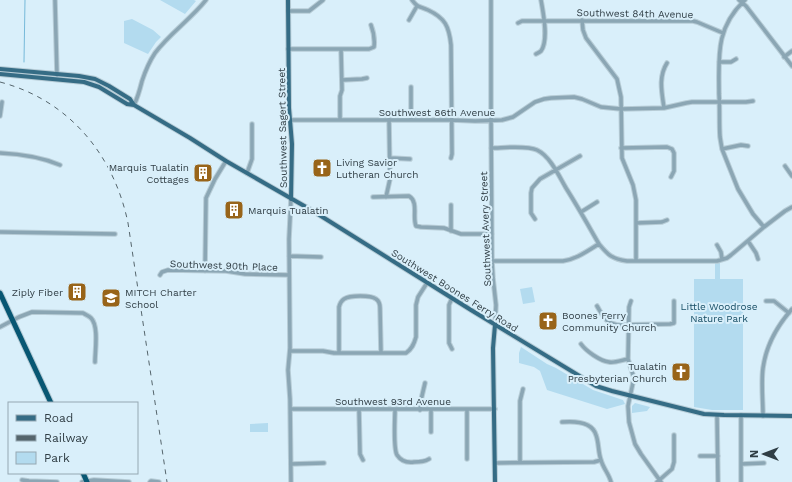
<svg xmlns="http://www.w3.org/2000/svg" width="792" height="482" font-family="'Work Sans',sans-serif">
	<rect width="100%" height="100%" fill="#d9effa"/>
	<path fill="#b3dbef" d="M160,0H194L196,1L185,14Z
		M132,19L153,30L161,37L156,42L148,54L124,43V21Z
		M715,263H720V279H743V410H712L694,407V279H715Z
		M532,287L535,302L523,304L520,289Z
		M521,347L547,364L556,368L593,390L623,400L625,404L607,409L547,390L540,371L534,367L519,363V353Z
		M635,403L650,407L647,411L632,413V406Z
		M268,423V432H250V424Z"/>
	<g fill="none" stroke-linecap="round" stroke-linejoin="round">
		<path stroke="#76b9d9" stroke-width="1" d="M24,62L25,0"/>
		<defs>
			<path id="minor" d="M55,0L57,75
				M412,0C418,8 419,6 428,10C445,18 449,26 451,45L452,154L451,158
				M491,0V115L492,261L493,278L496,305L495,325
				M739,0L746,6L792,66
				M745,0C715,28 719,57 719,94C720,109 719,123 720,137L722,149L738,189L753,214L764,227
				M288,11H309L323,0
				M409,20L417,6
				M582,20L583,30L586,38L617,79L621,97L622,158L633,185L636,200V261
				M518,23L522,21H693L697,22L723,33
				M288,49H369L374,47C375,39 374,33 371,25
				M536,54C538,53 540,52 541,51C549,40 543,12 541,0
				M784,57L792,51
				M719,62H731L736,59
				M342,80L362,79L367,78
				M411,87V120
				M134,105C138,97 140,89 142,81C145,72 149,62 155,53C169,34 191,19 206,0
				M664,108C662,93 658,77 667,63
				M0,116L2,102
				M340,119V96L342,90L341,49
				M289,120H452L475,121L502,120L513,117L535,102L544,99L551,98L574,97L582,99L601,107L621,109L664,108L686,103L692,102H746L753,101
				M491,148C502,148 527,145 537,150C550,156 559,176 566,188C578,207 588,225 599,244
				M621,148L667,147L672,149L674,153V171L671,177
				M722,149L741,145L748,146
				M0,153C21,154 41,157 60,165
				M390,158L410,159
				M785,166L792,176
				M247,173L252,159V124
				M373,197L409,196C419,202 412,217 416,226L421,227L444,228L461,234H492
				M386,197L390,179L389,119
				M451,205V231
				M581,212L597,202
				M535,219L531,213V193L532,188L540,179L580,156
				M636,223L662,222L667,220
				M0,232L115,234
				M748,241L756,253L758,259
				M717,245L721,252L722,259
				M289,256L321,257
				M492,261H563C577,259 587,251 599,244C608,255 612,259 627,261H717L727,258L731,255L764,227L785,211L792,207
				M205,271L206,198L215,179L226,161
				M160,275L162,272L168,270L226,271L245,274L289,275
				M631,301L629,307L628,359L634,378L628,406L629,422L635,444L641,454L661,482
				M766,301H774L789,313
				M597,306C603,316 605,322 617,325L670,324L674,323V301
				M0,327L19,317L32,312L83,313C86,315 89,316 91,318C99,326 95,351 95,362
				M581,344C586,351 600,361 609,362C615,363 622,360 628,359
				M452,349L449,343V305L452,298
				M290,351H323L334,353H406C412,349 414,344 416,337V305L418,297L427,283
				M339,353V307C340,303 341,301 344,299C350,295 371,295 376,299C379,301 380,304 380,308L381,353
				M291,409H495
				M359,409L360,454L363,460
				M431,409V432
				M395,410C395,419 393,448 397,455C401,461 407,463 414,462C420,462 424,462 429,459
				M420,410L421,400L425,383
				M717,415L718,482
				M741,415V482
				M763,416C763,401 761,382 763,368C766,346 777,326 792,309
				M562,422C574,421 592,421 596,435C599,443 598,452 601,460C603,468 609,474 611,482
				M700,456H718
				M467,459V409
				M520,462V401L523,389
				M495,463L594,462L601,460
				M291,464L324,463
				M741,464L764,463
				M22,480L29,481L57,482
				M82,482L94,480L129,482
				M150,482L151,481L159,482
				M291,482L290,399L288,370L290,348L289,239L291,199
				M657,482L672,469L674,462V435"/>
			<path id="major" d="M288,0L289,108L292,144L291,199
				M0,69L79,76L95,79L109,86L130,99L134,105
				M0,74L84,82L99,87L127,104L134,105L190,138L226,161L313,211L471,310L596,386L612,391L704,414L724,415L792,416
				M495,325L493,348L495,482"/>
			<path id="highway" d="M0,293L51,403
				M83,473L87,482"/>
		</defs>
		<use href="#minor" stroke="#b7ccd6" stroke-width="5.5"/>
		<use href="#major" stroke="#b7ccd6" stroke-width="6"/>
		<use href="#highway" stroke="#b7ccd6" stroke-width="7"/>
		<use href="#minor" stroke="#8ba6b4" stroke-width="3.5"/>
		<use href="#major" stroke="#356c85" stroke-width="4"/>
		<use href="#highway" stroke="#085773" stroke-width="5"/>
		<path stroke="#55656c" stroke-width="1" stroke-dasharray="5 5" stroke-linecap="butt" d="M0,82C69,100 114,155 128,223L167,482"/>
	</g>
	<defs>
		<symbol id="church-square" viewBox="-11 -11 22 22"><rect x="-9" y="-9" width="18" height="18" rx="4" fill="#986419" stroke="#d9effa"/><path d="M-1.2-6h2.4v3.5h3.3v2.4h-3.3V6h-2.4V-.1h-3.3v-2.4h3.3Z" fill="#fff"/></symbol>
		<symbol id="building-square" viewBox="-11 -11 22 22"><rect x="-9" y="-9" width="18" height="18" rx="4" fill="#986419" stroke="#d9effa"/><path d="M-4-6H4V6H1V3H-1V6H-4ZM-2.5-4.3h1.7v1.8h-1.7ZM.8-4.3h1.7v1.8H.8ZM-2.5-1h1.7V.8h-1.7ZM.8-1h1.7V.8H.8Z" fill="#fff"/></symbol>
		<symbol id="school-square" viewBox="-11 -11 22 22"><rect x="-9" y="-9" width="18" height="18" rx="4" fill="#986419" stroke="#d9effa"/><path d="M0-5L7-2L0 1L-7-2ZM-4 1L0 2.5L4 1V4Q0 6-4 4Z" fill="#fff"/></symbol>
	</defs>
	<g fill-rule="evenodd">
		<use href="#church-square" x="311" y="157" width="22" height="22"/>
		<use href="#building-square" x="192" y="162" width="22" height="22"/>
		<use href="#building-square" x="223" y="199" width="22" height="22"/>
		<use href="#building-square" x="66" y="281" width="22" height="22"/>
		<use href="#school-square" x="100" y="287" width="22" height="22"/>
		<use href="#church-square" x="537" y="310" width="22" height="22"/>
		<use href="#church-square" x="670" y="361" width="22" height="22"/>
	</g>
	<g text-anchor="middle" stroke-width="4" stroke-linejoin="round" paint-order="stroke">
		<g font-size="10" fill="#303e45" stroke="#d9effa">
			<text transform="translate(635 13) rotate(1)" y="4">Southwest 84th Avenue</text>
			<text x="437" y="116">Southwest 86th Avenue</text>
			<text transform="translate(282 128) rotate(-91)" y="4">Southwest Sagert Street</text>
			<text transform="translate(485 229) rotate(-92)" y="4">Southwest Avery Street</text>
			<text transform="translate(224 265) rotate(2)" y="4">Southwest 90th Place</text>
			<text transform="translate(455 290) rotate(32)" y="4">Southwest Boones Ferry Road</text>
			<text x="393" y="405">Southwest 93rd Avenue</text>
		</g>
		<g font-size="10" fill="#303e45" stroke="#d9effa" text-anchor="start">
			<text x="336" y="166">Living Savior<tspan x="336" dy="12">Lutheran Church</tspan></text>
			<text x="189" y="171" text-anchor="end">Marquis Tualatin<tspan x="189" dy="12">Cottages</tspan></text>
			<text x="248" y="214">Marquis Tualatin</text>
			<text x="63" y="296" text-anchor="end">Ziply Fiber</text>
			<text x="125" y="296">MITCH Charter<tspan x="125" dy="12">School</tspan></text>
			<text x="562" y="319">Boones Ferry<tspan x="562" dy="12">Community Church</tspan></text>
			<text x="667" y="370" text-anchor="end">Tualatin<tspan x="667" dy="12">Presbyterian Church</tspan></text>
		</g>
		<g font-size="10" fill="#164d64" stroke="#d9effa">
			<text x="719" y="310">Little Woodrose<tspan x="719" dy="12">Nature Park</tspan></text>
		</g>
	</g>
	<rect x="8" y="402" width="130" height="72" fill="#d9effa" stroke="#95a8b2"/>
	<rect x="16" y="415" width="20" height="6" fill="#356c85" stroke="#95a8b2"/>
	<text x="44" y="422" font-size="12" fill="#303e45">Road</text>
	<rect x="16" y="435" width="20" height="6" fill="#55656c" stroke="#95a8b2"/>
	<text x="44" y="442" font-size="12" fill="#303e45">Railway</text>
	<rect x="16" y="452" width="20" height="12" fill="#b3dbef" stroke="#95a8b2"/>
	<text x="44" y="462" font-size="12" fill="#303e45">Park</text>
	<g transform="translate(764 454) rotate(270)" stroke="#d9effa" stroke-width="3" paint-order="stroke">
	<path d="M0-3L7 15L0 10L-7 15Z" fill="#303e45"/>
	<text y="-6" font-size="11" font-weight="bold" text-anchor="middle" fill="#303e45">N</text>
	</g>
</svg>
